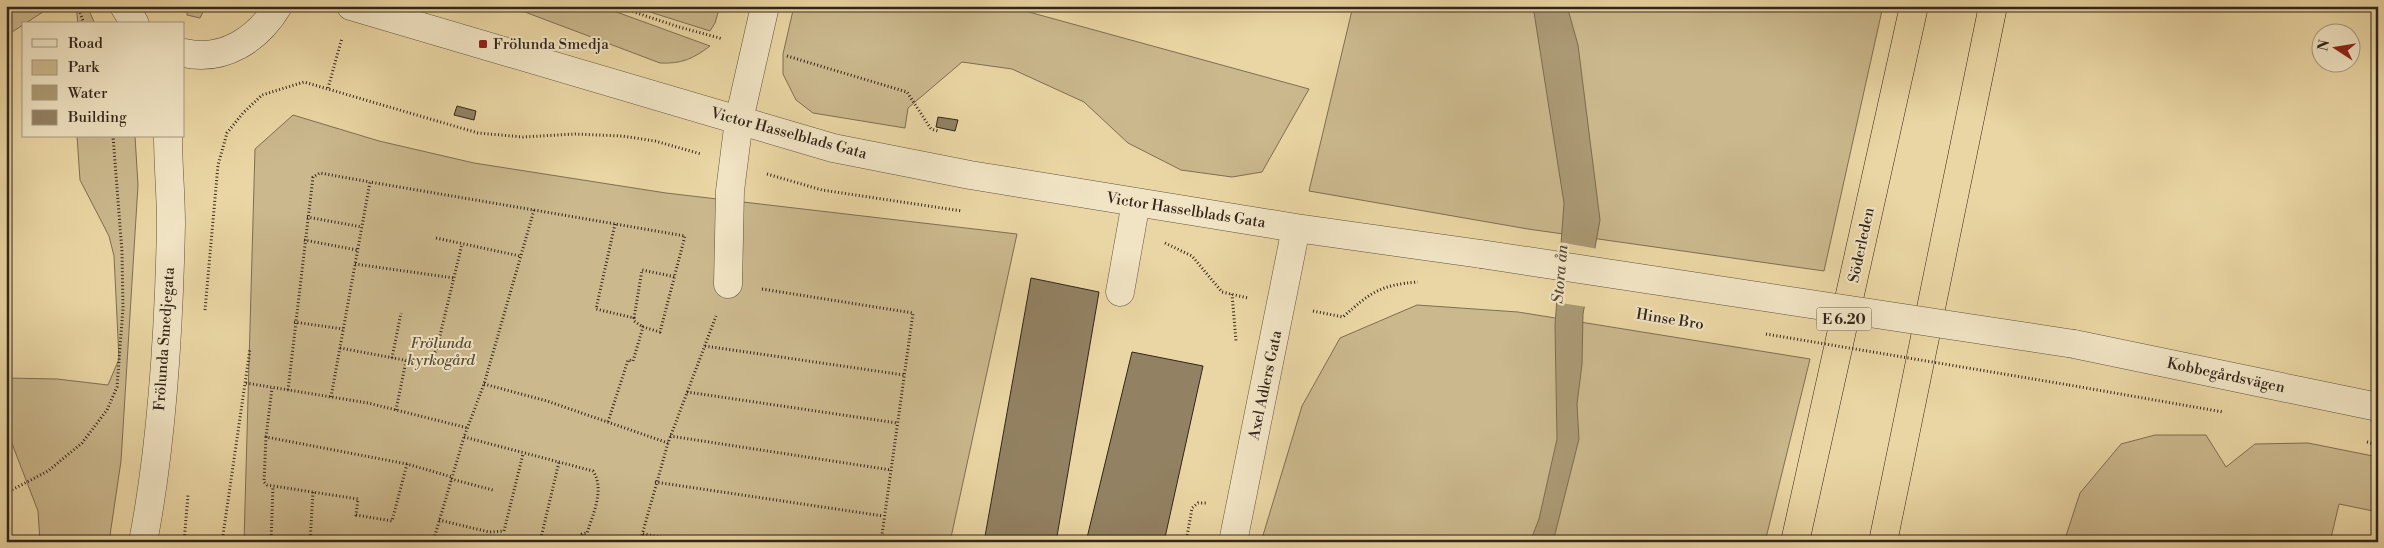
<svg xmlns="http://www.w3.org/2000/svg" width="2384" height="548" font-family="'Libre Bodoni',serif">
	<rect width="100%" height="100%" fill="#ead6a4"/>
	<filter id="stains"><feTurbulence type="fractalNoise" baseFrequency=".004" numOctaves="4"/><feColorMatrix values="0 0 0 0 .2 0 0 0 0 .09 0 0 0 0 .02 0 0 0 .5 -.17"/></filter>
	<radialGradient id="worn" r=".72"><stop offset=".6" stop-color="#630" stop-opacity="0"/><stop offset="1" stop-color="#630" stop-opacity=".3"/></radialGradient>
	<path fill="#cbb88d" stroke="#7e6e54" d="M6,6H52L6,36Z
		M76,6H87L95,24H78Z
		M187,6H206L200,18L187,15Z
		M509,6H600L710,46C693,59 681,64 660,63Z
		M631,6H720L715,23L710,31Z
		M794,6H1007L1309,89L1262,172L1232,177L1181,170L1128,143L1084,102L1012,69L962,62L908,108L905,128L813,113L796,100L783,74V54Z
		M1353,6H1883L1824,271L1528,229L1309,191Z
		M293,115L379,141L474,163L666,193L1017,234L950,542H244L255,149Z
		M77,136H135L138,185L121,461L109,542H40L38,511L6,428V378L57,379L108,385L119,359L114,256L109,236L80,180Z
		M1417,305L1518,312L1810,359L1765,542H1261L1302,406L1340,338Z
		M2155,435H2206L2226,467L2255,444L2308,443L2378,457V512L2339,504L2330,542H2064L2080,493L2121,444Z"/>
	<path fill="#ab9a75" stroke="#7b6b51" d="M1533,6H1567L1578,45L1600,220L1583,314L1582,364L1577,404L1579,439L1553,542H1530L1539,519L1557,439L1555,325L1564,203Z"/>
	<path fill="#ead6a4" d="M1559,242L1598,249L1587,307L1554,302Z"/>
	<path fill="#928162" stroke="#32251b" d="M457,106L476,111L474,120L454,115Z
		M938,117L958,120L955,131L936,127Z
		M1031,278L1099,292L1056,542H984Z
		M1132,352L1203,366L1164,542H1086Z"/>
	<g fill="none" stroke-linecap="round" stroke-linejoin="round">
		<defs>
			<path id="minor" d="M124,6L135,24
				M351,6L833,148L970,175L1296,228L1481,254
				M184,53C224,62 258,39 278,6
				M728,284L730,191L739,120L765,6
				M1120,292L1136,202
				M2074,344L2378,407
				M143,542C163,439 169,328 171,224C171,195 168,165 168,136
				M1233,542L1296,228"/>
			<path id="highway" d="M1795,542L1914,6
				M1883,542L1993,6"/>
		</defs>
		<use href="#minor" stroke="#60513d" stroke-width="29"/>
		<use href="#highway" stroke="#32251b" stroke-width="29"/>
		<path stroke="#32251b" stroke-width="3" stroke-dasharray="1 2.5" stroke-linecap="butt" d="M78,6L84,24
			M616,6L679,27L723,39
			M787,56L907,92L931,129L938,131
			M328,88L342,38
			M767,174L822,190L962,211
			M534,210L685,236L660,332L643,327L633,361L628,360L608,422
			M307,217L362,227
			M615,224L596,309L634,318V321L643,327
			M436,238L520,256
			M304,240L357,250
			M1165,243L1192,256L1222,292L1248,298
			M355,264L454,278
			M762,289L913,313L881,542
			M1232,294L1236,341
			M205,310L218,165L227,133L243,113L262,95L304,82L478,133L523,137L575,134L622,136L655,141L701,154
			M1313,311L1343,317C1371,292 1380,285 1418,282
			M634,318L642,270L676,277
			M294,322L343,329
			M705,346L904,375
			M340,348L420,363L432,359L437,348L462,244
			M392,358L401,313
			M246,383L368,403L468,428
			M484,384L547,401L668,443
			M2069,385L2223,412
			M288,390L313,177L320,173L370,182
			M687,392L897,423
			M331,397L370,182L534,210L484,384L464,437L433,542
			M396,410L406,361
			M670,436L891,470
			M266,437L272,388
			M464,437L593,471C605,489 593,514 587,533L582,534L580,542
			M2367,442L2378,445
			M407,464L392,521L356,515L358,499L267,485L264,482L266,437L407,464L452,477
			M451,479L493,490
			M655,482L883,516
			M6,493L48,471L82,443L107,410L117,387L123,308L122,252L113,136
			M439,520L489,532L504,531L523,454
			M643,534L689,542
			M184,542L188,495
			M222,542L250,349
			M271,542L273,486
			M310,542L313,492
			M540,542L559,462
			M640,542L668,443L716,316
			M1186,542L1192,508L1198,503H1206"/>
		<use href="#minor" stroke="#f1e4c4" stroke-width="28"/>
		<use href="#highway" stroke="#ead6a4" stroke-width="28"/>
		<defs>
			<path id="minor-bridge" d="M1481,254L2074,344"/>
		</defs>
		<use href="#minor-bridge" stroke="#60513d" stroke-width="29" stroke-linecap="butt"/>
		<path stroke="#32251b" stroke-width="3" stroke-dasharray="1 2.5" stroke-linecap="butt" d="M1766,334L2069,385"/>
		<use href="#minor-bridge" stroke="#f1e4c4" stroke-width="28"/>
	</g>
	<rect fill="#8f2418" stroke="#f1e4c4" stroke-width="2" x="478" y="39" width="10" height="10" rx="2.5"/>
	<g text-anchor="middle" stroke-width="4" stroke-linejoin="round" paint-order="stroke">
		<rect fill="#f1e4c4" stroke="#6b5e4e" stroke-width="1" x="1816.5" y="307.5" width="55" height="23" rx="4"/>
		<g font-size="14" font-weight="bold" fill="#32251b">
			<text x="1844" y="324">E 6.20</text>
		</g>
		<g font-size="15" fill="#32251b" stroke="#f1e4c4" text-anchor="start">
			<text x="493" y="49">Frölunda Smedja</text>
		</g>
		<g font-size="15" fill="#32251b" stroke="#f1e4c4">
			<text transform="translate(789 133) rotate(15)" y="5">Victor Hasselblads Gata</text>
			<text transform="translate(1186 210) rotate(9)" y="5">Victor Hasselblads Gata</text>
			<text transform="translate(1861 245) rotate(-78)" y="5">Söderleden</text>
			<text transform="translate(1670 319) rotate(9)" y="5">Hinse Bro</text>
			<text transform="translate(164 339) rotate(-86)" y="5">Frölunda Smedjegata</text>
			<text transform="translate(2226 375) rotate(12)" y="5">Kobbegårdsvägen</text>
			<text transform="translate(1265 385) rotate(-78)" y="5">Axel Adlers Gata</text>
		</g>
		<g font-size="15" font-style="italic" fill="#584a38" stroke="#f1e4c4">
			<text x="441" y="348">Frölunda<tspan x="441" dy="17">kyrkogård</tspan></text>
		</g>
		<g font-size="16" font-style="italic" fill="#564836" stroke="#f1e4c4">
			<text transform="translate(1559 274) rotate(-85)" y="6">Stora ån</text>
		</g>
	</g>
	<rect width="2384" height="548" fill="none" stroke="#ead6a4" stroke-width="25"/>
	<rect x="8" y="8" width="2369" height="533" fill="none" stroke="#32251b" stroke-width="2.5"/>
	<rect x="12" y="12" width="2359" height="523" fill="none" stroke="#32251b"/>
	<rect x="22" y="22" width="162" height="115" fill="#f1e4c4" stroke="#a59880"/>
	<rect x="32" y="39" width="25" height="8" fill="#f1e4c4" stroke="#a59880"/>
	<text x="68" y="48" font-size="15" fill="#32251b">Road</text>
	<rect x="32" y="60" width="25" height="15" fill="#cbb88d" stroke="#a59880"/>
	<text x="68" y="72" font-size="15" fill="#32251b">Park</text>
	<rect x="32" y="85" width="25" height="15" fill="#ab9a75" stroke="#a59880"/>
	<text x="68" y="98" font-size="15" fill="#32251b">Water</text>
	<rect x="32" y="110" width="25" height="15" fill="#928162" stroke="#a59880"/>
	<text x="68" y="122" font-size="15" fill="#32251b">Building</text>
	<g transform="translate(2336 48) rotate(282)"><circle r="24" fill="#f1e4c4" stroke="#a59880"/>
	<path d="M0-4L9 19L0 12L-9 19Z" fill="#8f2418"/>
	<text y="-8" font-size="14" font-weight="bold" text-anchor="middle" fill="#32251b">N</text>
	</g>
	<rect width="100%" height="100%" filter="url(#stains)"/>
	<rect width="100%" height="100%" fill="url(#worn)"/>
</svg>
